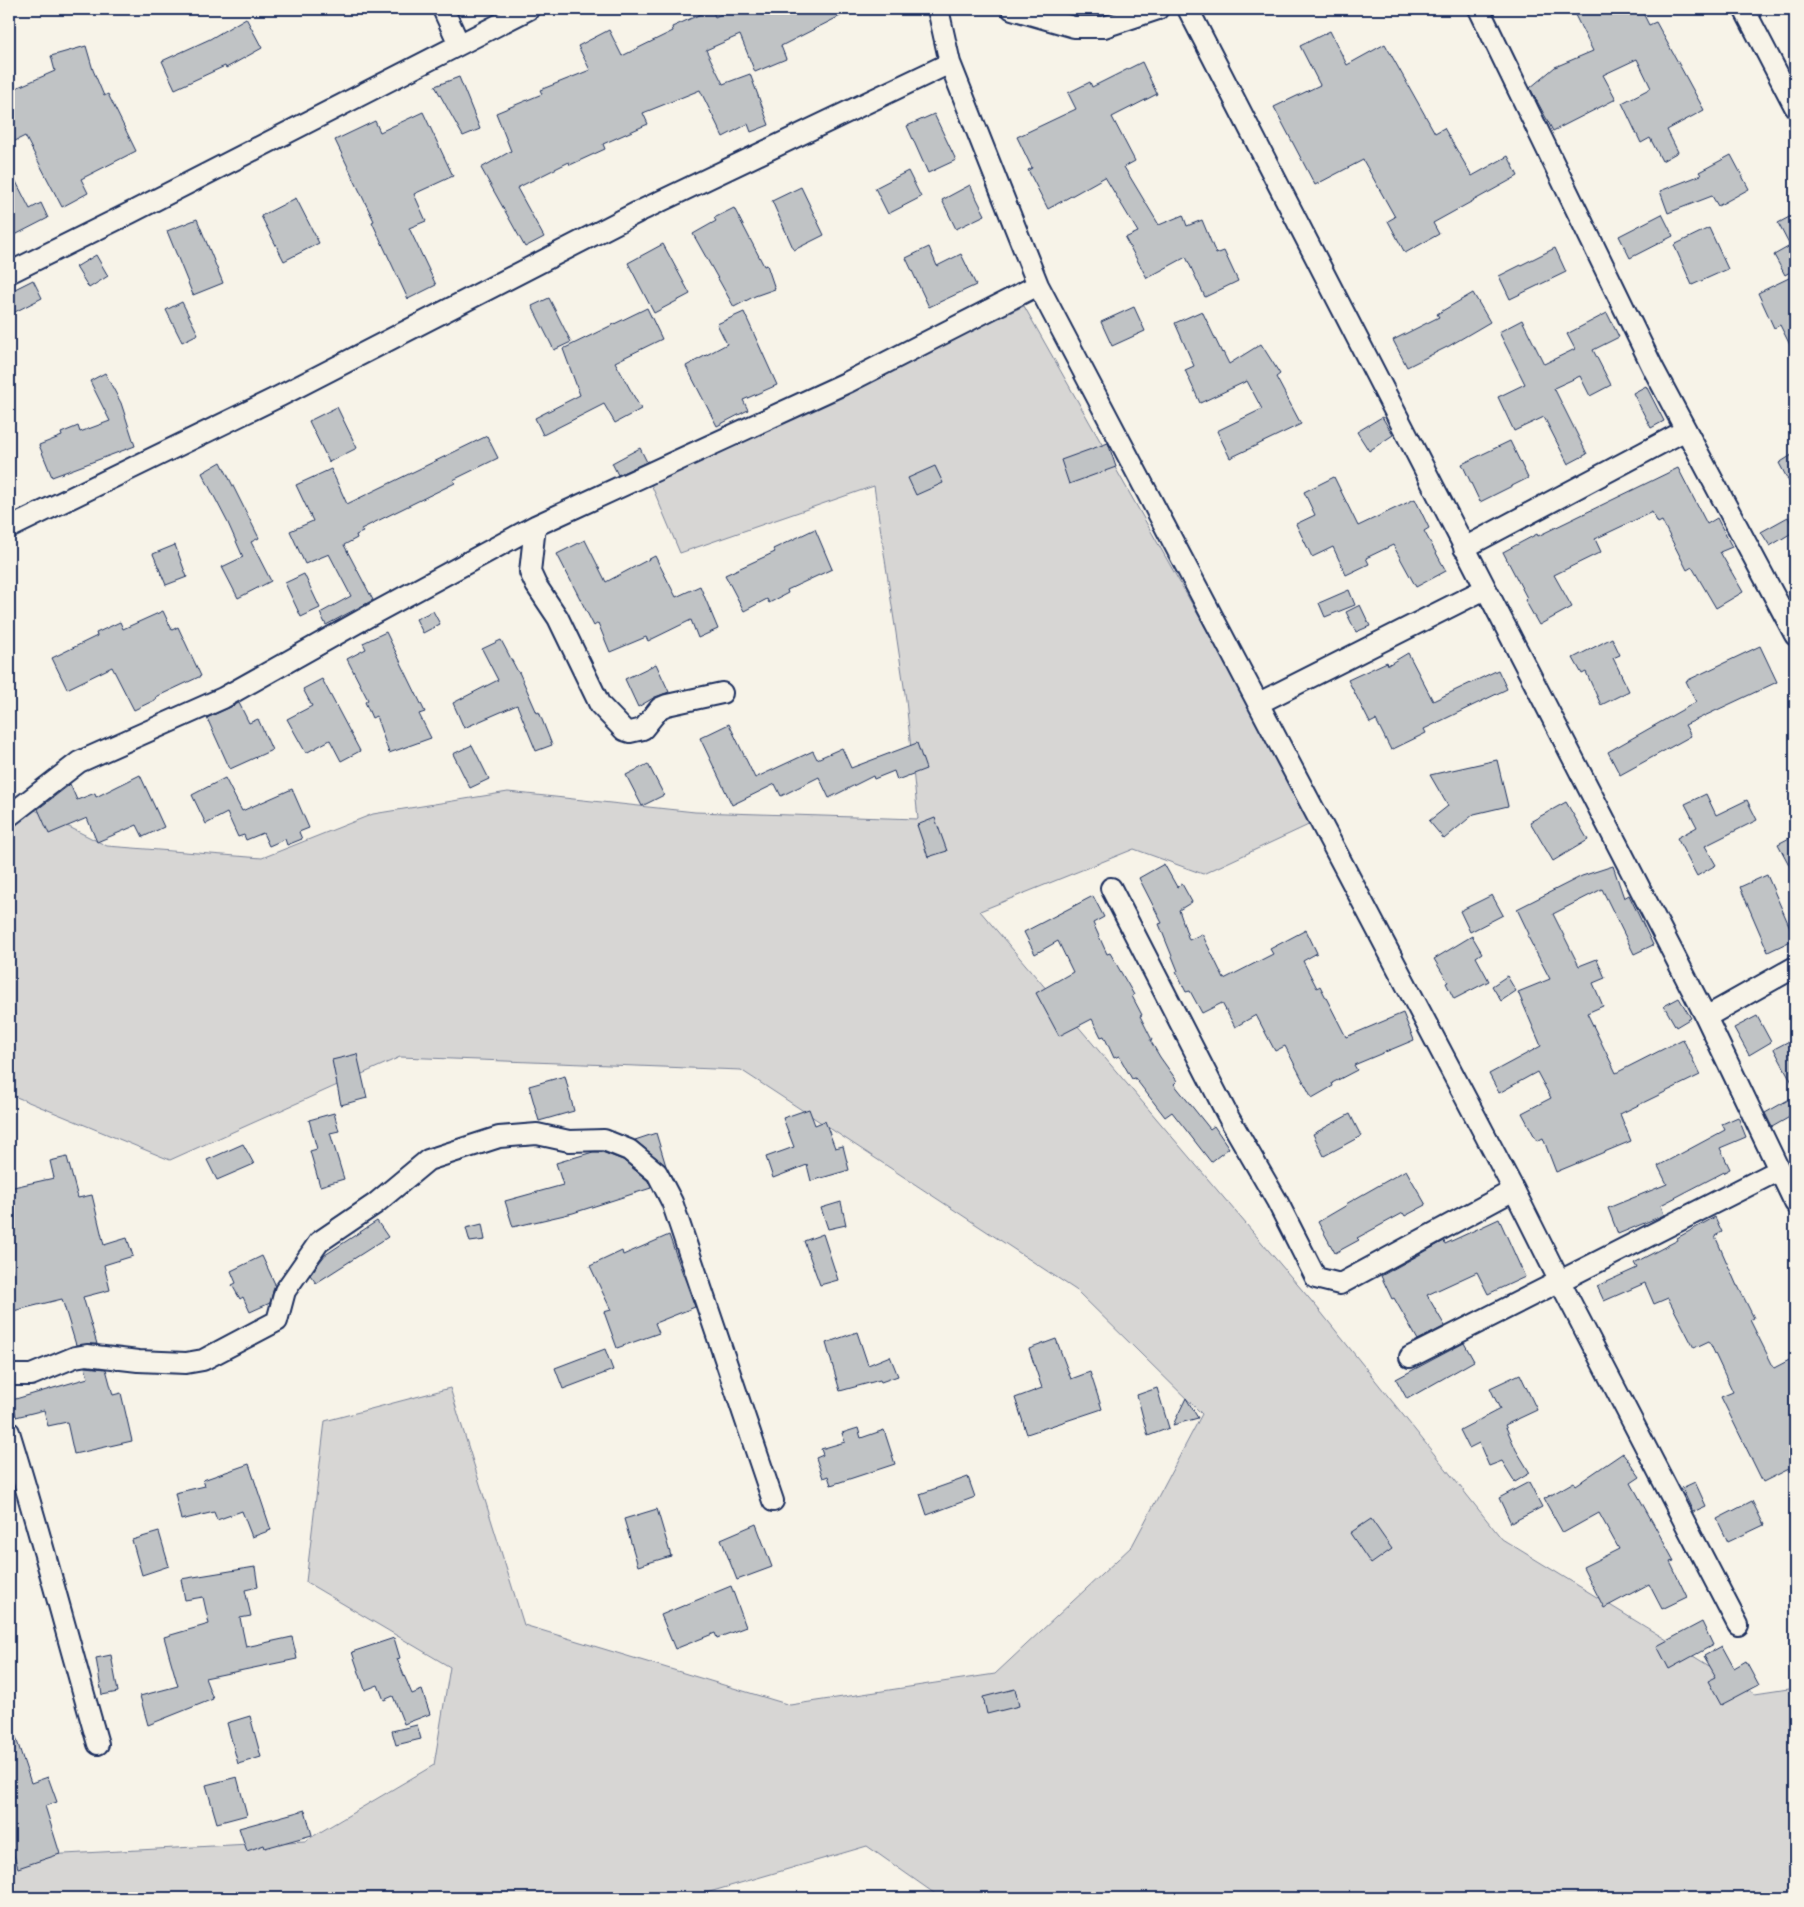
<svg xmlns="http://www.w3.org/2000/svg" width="1804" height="1907" font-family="Pangolin,sans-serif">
	<rect width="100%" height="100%" fill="#f7f3e8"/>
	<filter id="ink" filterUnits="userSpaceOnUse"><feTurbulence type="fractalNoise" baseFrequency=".02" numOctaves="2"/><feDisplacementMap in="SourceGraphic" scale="10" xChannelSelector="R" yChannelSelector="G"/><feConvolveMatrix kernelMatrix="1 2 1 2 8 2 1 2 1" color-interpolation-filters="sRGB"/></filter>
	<g filter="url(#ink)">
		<path fill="#d7d6d4" stroke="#798299" d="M1024,306L1315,822L1203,874L1134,849L980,911L1320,1311L1502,1539L1755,1694L1795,1688V1898H941L867,1846L689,1898H9V1857L305,1841L434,1765L450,1667L306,1582L325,1421L450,1388L524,1625L790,1705L995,1674L1132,1546L1202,1414L1076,1290L741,1070L400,1057L170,1160L9,1094V797L107,846L262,858L373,814L508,792L695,812L918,819L906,700L874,486L680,553L651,484Z"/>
		<path fill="#c0c3c5" stroke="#1b2f5e" d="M712,9L715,17L732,9H854L781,46L786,59L755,72L740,35L706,50L723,84L750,74L769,125L751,132L748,124L723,137L700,90L643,113L648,124L603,144L605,149L570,165L569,162L517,188L544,237L525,247L481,168L511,151L496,113L542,94L540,90L590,70L578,46L609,30L622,56L673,31L672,27Z
			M1572,9H1641L1649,25L1656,22L1704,110L1667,130L1678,152L1662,161L1650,138L1641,143L1622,103L1651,88L1637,59L1603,75L1616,99L1553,131L1530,88L1555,67L1593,51Z
			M246,18L262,48L226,68L225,66L175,89L162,61L210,39Z
			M1330,31L1347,65L1385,44L1435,133L1444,128L1472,176L1508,156L1518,176L1433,223L1439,234L1405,253L1388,221L1395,217L1363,160L1315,185L1274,107L1320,85L1300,46Z
			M86,46L93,70L104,96L108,94L136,151L81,179L88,193L62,207L25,136L9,144V91L55,71L51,56Z
			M1142,62L1157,94L1112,117L1135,161L1124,167L1159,225L1183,215L1187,226L1202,220L1216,254L1224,251L1238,281L1205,297L1186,257L1147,278L1125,238L1138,232L1105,177L1048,209L1028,170L1032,168L1017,137L1076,109L1068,93L1090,82L1092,87Z
			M459,77L480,129L463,136L435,86Z
			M423,112L453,176L414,194L426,221L409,228L436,285L408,299L372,222L374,221L335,140L375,121L380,132Z
			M934,114L956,160L928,173L907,126Z
			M1731,155L1749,189L1718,206L1712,196L1668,213L1660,191L1701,175L1699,172Z
			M9,168L30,209L41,203L48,218L13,236L9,228Z
			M908,171L921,197L888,214L875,188Z
			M970,185L985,215L956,229L942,200Z
			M801,187L824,235L794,250L772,201Z
			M296,198L319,243L284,261L261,216Z
			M734,208L764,266L767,265L775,289L755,296L734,307L693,234L716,221L714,218Z
			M1662,214L1673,236L1630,258L1619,236Z
			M1795,214V269L1785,275L1774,255L1790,246L1778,223Z
			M197,219L223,283L193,295L167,231Z
			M1709,228L1728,269L1692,285L1674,245Z
			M663,244L690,294L654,313L628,263Z
			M929,247L937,266L961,254L976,285L929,307L906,258Z
			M1555,248L1566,272L1510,299L1499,276Z
			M96,255L108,276L89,288L76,267Z
			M1791,277L1795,285V355L1780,325L1774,328L1758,293Z
			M33,280L42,298L9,315V292Z
			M1473,293L1490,322L1449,346L1407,367L1393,340L1439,317L1437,314Z
			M549,298L571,342L554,350L532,306Z
			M182,302L198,334L182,342L166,310Z
			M1134,307L1145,331L1112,346L1101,322Z
			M647,308L662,339L615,362L641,409L615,423L604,404L543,435L535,418L580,395L563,349Z
			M1202,311L1222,353L1223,352L1229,364L1261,344L1280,374L1276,377L1301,424L1230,458L1217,431L1262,409L1247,381L1200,403L1185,370L1194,366L1175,323Z
			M744,312L777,385L743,400L748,410L717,426L686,366L727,344L717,324Z
			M1607,313L1619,337L1593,350L1611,385L1590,396L1580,376L1554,388L1587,454L1568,464L1544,417L1514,431L1498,397L1525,384L1499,332L1522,320L1544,364L1575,349L1567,334Z
			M105,373L121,403L135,446L52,477L39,445L62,436L61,433L78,426L80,432L110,421L90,381Z
			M1646,386L1664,421L1651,428L1633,393Z
			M337,407L357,448L329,462L309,421Z
			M1382,417L1393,435L1369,451L1357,432Z
			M487,436L498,458L453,480L455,483L361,529L363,532L356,535L357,538L344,545L373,600L326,625L320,613L351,596L329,554L305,564L290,531L313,521L296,485L331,469L347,504Z
			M1510,441L1528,478L1480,502L1462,464Z
			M1108,443L1116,467L1069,484L1061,460Z
			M640,448L647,462L618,475L612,463Z
			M1795,453V493L1779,463Z
			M221,462L259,538L251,542L271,581L238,598L222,567L243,557L228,523L202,473Z
			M935,466L943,483L916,495L908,478Z
			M1678,468L1707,524L1717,518L1732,547L1720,552L1743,592L1716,608L1692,567L1687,570L1662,521L1658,523L1652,512L1595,539L1601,552L1554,575L1572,607L1539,625L1525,600L1527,598L1503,552L1537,534L1538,536Z
			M1334,477L1358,526L1415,499L1429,528L1424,531L1446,571L1416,587L1393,545L1366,558L1369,564L1346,575L1333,547L1312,557L1296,524L1315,515L1304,492Z
			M1788,517L1795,531L1770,546L1761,532Z
			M815,529L832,569L787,590L788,593L769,603L767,599L744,611L725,575L775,552L773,549Z
			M585,540L606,582L655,556L676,597L700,586L718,629L698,638L691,620L648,641L646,637L610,652L598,623L594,626L557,554Z
			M175,545L187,577L166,585L153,554Z
			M304,574L320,608L301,617L285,583Z
			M1349,590L1355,605L1325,617L1319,603Z
			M1360,605L1370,626L1356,632L1346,612Z
			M163,611L172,630L178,627L201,676L156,697L157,699L134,710L112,667L67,689L52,658L97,636L96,633L120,622L123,629Z
			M433,611L440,624L423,633L416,619Z
			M386,632L425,712L419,714L431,738L389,753L376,716L372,718L365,702L368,700L347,659L366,649L363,643Z
			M1612,638L1620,655L1613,658L1629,691L1601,705L1586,672L1582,674L1573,658Z
			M501,640L518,672H519L537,713L539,712L552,745L536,751L517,705L464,728L453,703L498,680L482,649Z
			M1760,646L1777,682L1685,725L1691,736L1620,775L1608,752L1696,702L1686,681Z
			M1408,653L1433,701L1498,670L1507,689L1424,729L1426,733L1391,750L1376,720L1370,723L1348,680L1387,662L1388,665Z
			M656,664L669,692L655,697L638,707L625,679Z
			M322,679L360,751L341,761L330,740L306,753L287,719L312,706L303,689Z
			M239,703L249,723L258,719L272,750L230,769L207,718Z
			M729,724L755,778L813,751L817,759L842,748L851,768L917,743L926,769L897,780L894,771L874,779L873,776L829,798L819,777L781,796L775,784L732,805L700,738Z
			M472,745L489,779L470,788L453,754Z
			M1497,760L1508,806L1474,814L1444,839L1429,821L1448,806L1430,775Z
			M648,764L664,795L642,806L626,775Z
			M140,775L164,827L143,837L137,825L97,842L87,818L49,834L38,809L68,786L70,784L77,800L95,793L96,797Z
			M225,778L242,811L292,789L309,828L299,832L302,839L287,845L285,839L269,846L263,833L246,840L244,835L238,837L227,813L206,824L192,795Z
			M1706,794L1716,815L1747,800L1757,820L1705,846L1716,865L1697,876L1677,838L1697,827L1685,804Z
			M1566,802L1588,840L1553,861L1530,822Z
			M935,818L947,851L928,857L917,825Z
			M1795,835V876L1778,844Z
			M1164,864L1177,887L1182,884L1192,902L1179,910L1189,940L1202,934L1224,979L1273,954L1270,949L1306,930L1317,953L1303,961L1317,988L1320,986L1346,1037L1403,1013L1414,1040L1354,1065L1357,1070L1332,1083L1333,1086L1312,1098L1285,1046L1275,1051L1256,1015L1235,1027L1222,1003L1202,1013L1190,991L1186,992L1176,972L1178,971L1159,924L1162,923L1139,878Z
			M1613,866L1624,898L1629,895L1653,945L1634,954L1602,889L1553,914L1579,966L1597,959L1605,978L1593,983L1603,1006L1587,1013L1616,1073L1683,1039L1700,1075L1620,1114L1631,1141L1556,1172L1543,1138L1537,1141L1522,1113L1551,1098L1537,1072L1499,1093L1489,1074L1541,1046L1518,992L1550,979L1527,935L1529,934L1517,909L1582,876Z
			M1767,875L1795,939L1768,952L1740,887Z
			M1492,895L1503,915L1470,932L1460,911Z
			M1093,896L1104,917L1093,923L1107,954L1110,953L1134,995L1132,996L1142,1015L1140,1016L1152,1040H1150L1160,1057L1177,1081L1174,1084L1210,1129L1214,1126L1229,1148L1211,1162L1172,1112L1165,1117L1135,1078L1132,1079L1119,1056L1114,1058L1104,1036L1101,1037L1092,1019L1059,1036L1036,993L1073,972L1058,941L1035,954L1024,932Z
			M1472,936L1482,953L1476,957L1489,981L1454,999L1446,983L1448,982L1434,959Z
			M1507,976L1516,991L1501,1001L1492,986Z
			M1679,998L1691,1018L1676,1027L1664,1006Z
			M1757,1016L1771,1042L1749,1055L1734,1028Z
			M1795,1038V1088L1774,1049Z
			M357,1054L367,1098L341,1105L332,1060Z
			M565,1076L574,1111L539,1121L529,1086Z
			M1795,1096V1114L1772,1127L1765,1113Z
			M809,1109L815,1125L825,1121L835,1148L843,1146L849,1170L811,1181L807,1165L773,1178L766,1157L794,1147L783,1118Z
			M334,1113L339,1131L330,1133L344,1179L320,1186L310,1151L317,1149L309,1120Z
			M1350,1114L1361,1136L1324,1156L1313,1134Z
			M1738,1117L1746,1137L1720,1148L1730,1169L1661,1205L1664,1215L1618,1234L1608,1208L1667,1184L1658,1166L1725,1130L1722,1124Z
			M656,1133L666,1166L635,1140Z
			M243,1144L254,1164L217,1180L207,1160Z
			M593,1152H602L623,1160L648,1181L651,1188L573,1213L513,1227L505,1201L563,1185L556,1163Z
			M67,1157L78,1198L92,1195L104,1245L127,1238L133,1256L104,1265L110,1290L83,1297L97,1344L76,1345L62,1299L9,1312V1274L13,1273L9,1257V1188L54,1178L50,1161Z
			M1406,1170L1426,1205L1405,1216L1403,1213L1357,1238L1359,1240L1335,1253L1318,1222L1347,1205L1346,1204Z
			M841,1202L846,1225L828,1229L821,1208Z
			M1715,1217L1722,1232L1715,1236L1737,1286H1738L1754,1318L1750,1320L1774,1368L1795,1357V1466L1763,1482L1721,1397L1733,1392L1709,1341L1694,1348L1668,1298L1654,1304L1645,1283L1604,1301L1597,1286L1637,1268L1634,1263L1678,1240L1677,1238Z
			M1499,1219L1525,1277L1488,1294L1477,1272L1427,1295L1445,1326L1418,1340L1394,1298L1392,1299L1381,1276L1444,1241L1445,1244Z
			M377,1221L388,1237L316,1283L310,1275L325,1255Z
			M482,1224L485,1240L470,1242L466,1228Z
			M823,1234L838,1280L820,1285L804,1241Z
			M669,1235L695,1307L655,1323L659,1333L617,1348L604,1312L611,1310L590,1266L622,1251L623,1255Z
			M262,1256L275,1284L270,1303L250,1312L243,1297L240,1299L232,1285L236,1283L231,1271Z
			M857,1332L868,1365L890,1356L898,1376L881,1382L880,1380L840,1391L826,1343Z
			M1056,1339L1071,1379L1090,1372L1102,1409L1027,1434L1015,1398L1042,1388L1029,1349Z
			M1464,1343L1474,1361L1407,1399L1396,1379Z
			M605,1349L613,1370L563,1389L555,1368Z
			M85,1367L106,1369L113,1395L121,1393L132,1441L74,1454L67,1422L48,1426L44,1410L16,1417L12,1400L88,1378Z
			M1520,1374L1537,1410L1505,1425L1516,1450L1530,1473L1515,1482L1502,1461L1489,1466L1479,1443L1469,1448L1460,1430L1500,1409L1490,1388Z
			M1157,1388L1169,1428L1148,1436L1137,1395Z
			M1186,1398L1198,1418L1173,1425Z
			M858,1428L861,1438L884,1430L895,1464L831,1485L828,1476L823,1478L816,1458L823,1455L821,1449L845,1442L842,1433Z
			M1623,1453L1640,1477L1631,1483L1674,1561L1670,1562L1687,1597L1662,1609L1649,1584L1604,1608L1583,1567L1619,1549L1599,1513L1563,1533L1544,1499L1574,1482L1576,1485Z
			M249,1464L271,1530L252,1537L242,1511L217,1520L214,1512L181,1520L175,1493L205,1486L203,1480Z
			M968,1477L975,1497L927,1515L920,1494Z
			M1529,1482L1542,1507L1511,1523L1499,1498Z
			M1695,1482L1706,1506L1693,1512L1682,1488Z
			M1752,1501L1764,1525L1728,1542L1717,1519Z
			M657,1509L671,1556L638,1566L624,1519Z
			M1371,1519L1392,1549L1371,1564L1350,1533Z
			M756,1524L772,1567L737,1580L721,1539Z
			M159,1532L169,1566L142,1575L132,1540Z
			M255,1567L258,1587L245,1590L251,1616L240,1618L246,1647L292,1637L297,1659L205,1678L213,1699L148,1725L140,1696L178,1686L164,1637L209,1624L203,1597L185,1600L181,1579Z
			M731,1586L746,1627L717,1638L715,1633L675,1649L661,1615Z
			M1702,1622L1713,1645L1669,1669L1657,1646Z
			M394,1638L400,1658L397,1659L412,1694L422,1690L430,1714L404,1724L393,1696L384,1700L378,1685L365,1690L352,1652Z
			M1722,1646L1734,1668L1746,1661L1759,1685L1721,1705L1708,1681L1716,1677L1704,1656Z
			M111,1655L118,1692L102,1695L96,1658Z
			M1015,1689L1019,1706L987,1714L983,1697Z
			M250,1716L261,1757L238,1764L227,1723Z
			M417,1725L421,1739L396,1745L392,1731Z
			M9,1726H12L31,1783L48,1777L57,1802L45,1806L60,1854L18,1868L9,1839Z
			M237,1777L247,1815L217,1823L206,1785Z
			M305,1810L312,1835L265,1848L264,1845L247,1851L239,1828Z"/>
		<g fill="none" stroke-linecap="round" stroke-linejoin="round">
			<defs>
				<path id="minor" d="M443,9L459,44
					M938,9L950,63L1038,285L1514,1190L1560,1282L1738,1625
					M1012,9L1074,27H1104L1158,9
					M1188,9L1706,1017L1795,1203
					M1479,9L1654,370L1795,635
					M1744,9L1795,107
					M9,273L130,213L529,9
					M535,526L530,572L536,585L558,618L600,705L624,730L630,732L643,729L660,708L667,705L722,693
					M9,528L280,396L638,212L950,63
					M1464,548L1686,430
					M1259,703L1485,589
					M9,816L79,762L223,698L369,616L535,526L848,382L1038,285
					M1111,888L1229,1118L1277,1201L1316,1278L1340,1284L1514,1190
					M1706,1017L1795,967
					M1410,1357L1779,1170
					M9,1375H31L75,1357L87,1355L138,1361L186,1363L203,1360L277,1321L285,1291L319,1242L375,1204L428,1160L499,1137L537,1134L569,1141L604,1140L629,1150L657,1173L672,1202L773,1501
					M9,1432C41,1535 68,1640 98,1744"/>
			</defs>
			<use href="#minor" stroke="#1b2f5e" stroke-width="24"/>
			<use href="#minor" stroke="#f7f3e8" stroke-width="20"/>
		</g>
	</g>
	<rect width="1804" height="1907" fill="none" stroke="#f7f3e8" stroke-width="30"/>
	<rect x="15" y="15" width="1774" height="1877" fill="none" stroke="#1b2f5e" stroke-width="2" filter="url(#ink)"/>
</svg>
